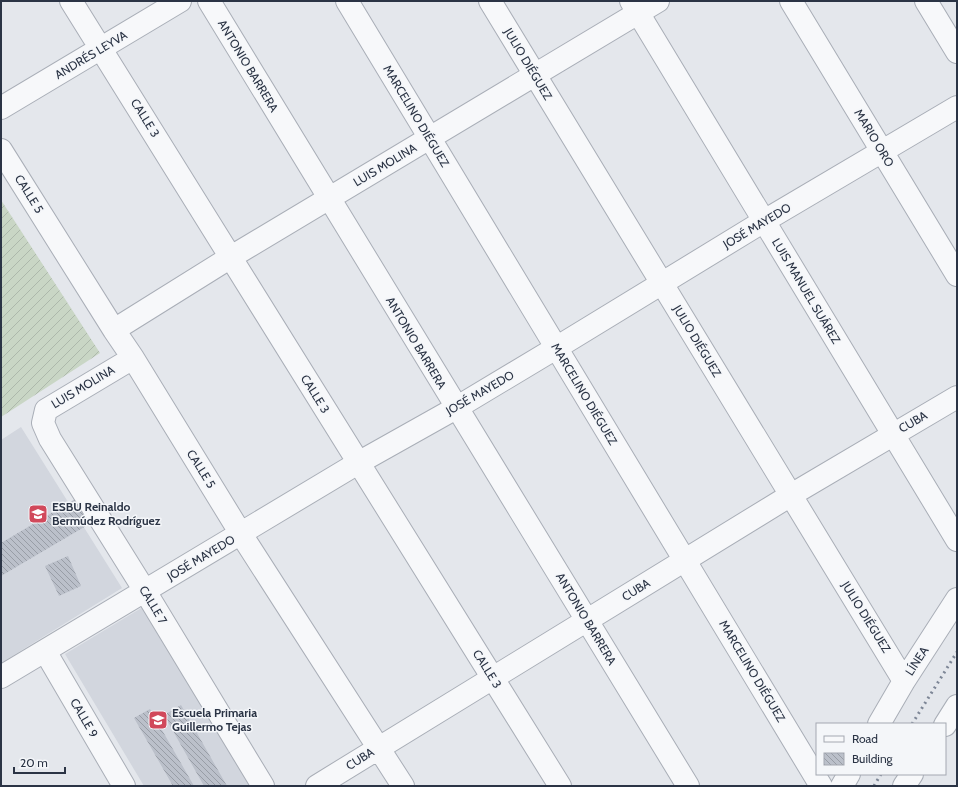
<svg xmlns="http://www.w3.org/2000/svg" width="958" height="787" font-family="Cabin,sans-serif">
	<defs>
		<pattern id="garden-furrows" width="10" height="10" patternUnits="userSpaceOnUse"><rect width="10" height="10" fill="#c9d6c5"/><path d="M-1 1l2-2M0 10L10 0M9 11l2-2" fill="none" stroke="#adb8ab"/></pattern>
		<pattern id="building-back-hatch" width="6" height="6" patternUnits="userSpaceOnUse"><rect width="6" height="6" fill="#bbc0ca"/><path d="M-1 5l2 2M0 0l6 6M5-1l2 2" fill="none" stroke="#989da6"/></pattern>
	</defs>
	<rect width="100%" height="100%" fill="#e4e7ec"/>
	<path fill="#d2d6de" d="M21,427L122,588L1,663V440Z
		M143,607L250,786H144L65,654Z"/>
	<path fill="url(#garden-furrows)" d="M1,200L100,353L1,417Z"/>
	<path fill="url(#building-back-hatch)" d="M77,498L91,523L1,576V543Z
		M68,556L81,586L59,596L45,566Z
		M181,705L227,786H204L164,715Z
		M150,709L194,786H173L134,718Z"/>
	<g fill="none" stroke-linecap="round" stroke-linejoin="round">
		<defs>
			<path id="minor" d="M71,1L560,786
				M209,1L688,786
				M347,1L821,786
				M490,1L904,681
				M631,1L957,540
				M791,1L957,275
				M926,1L957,52
				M1,108L180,1
				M1,150L114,330L133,358L241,534L403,786
				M114,330L231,257L658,1
				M133,358L46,410L43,423L50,439L145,591L263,786
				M45,651L124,786
				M1,677L358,463L456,408L556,348L764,221L957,107
				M879,724L904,681L957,599
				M945,725L957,706
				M317,786L791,495L957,397
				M842,786L849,774
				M904,786L912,774"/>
		</defs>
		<use href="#minor" stroke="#a9aeb7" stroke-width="24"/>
		<use href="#minor" stroke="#f7f8fa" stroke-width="22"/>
		<path stroke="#7d8696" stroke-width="3" stroke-dasharray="2 4" stroke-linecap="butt" d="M912,724L957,652
			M874,786L881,774"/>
	</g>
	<defs>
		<symbol id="school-square" viewBox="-11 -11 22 22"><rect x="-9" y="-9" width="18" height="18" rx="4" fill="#d1495b" stroke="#f4f6f9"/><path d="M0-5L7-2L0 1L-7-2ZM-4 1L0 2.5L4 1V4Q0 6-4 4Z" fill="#fff"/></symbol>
	</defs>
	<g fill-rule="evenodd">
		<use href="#school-square" x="27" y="503" width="22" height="22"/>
		<use href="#school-square" x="147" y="709" width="22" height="22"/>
	</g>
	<g text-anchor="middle" stroke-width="3" stroke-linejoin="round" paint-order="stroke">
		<g font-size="12" fill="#2b3445" stroke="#f4f6f9">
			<text transform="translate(91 55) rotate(-31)" y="4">ANDRÉS LEYVA</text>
			<text transform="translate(528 64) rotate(59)" y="4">JULIO DIÉGUEZ</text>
			<text transform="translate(248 66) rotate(59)" y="4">ANTONIO BARRERA</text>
			<text transform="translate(416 116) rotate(59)" y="4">MARCELINO DIÉGUEZ</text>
			<text transform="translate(145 118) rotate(58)" y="4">CALLE 3</text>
			<text transform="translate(874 138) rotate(59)" y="4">MARIO ORO</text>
			<text transform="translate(385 165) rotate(-31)" y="4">LUIS MOLINA</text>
			<text transform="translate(29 194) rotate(58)" y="4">CALLE 5</text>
			<text transform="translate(757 226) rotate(-31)" y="4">JOSÉ MAYEDO</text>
			<text transform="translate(806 291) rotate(59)" y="4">LUIS MANUEL SUÁREZ</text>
			<text transform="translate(697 341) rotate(59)" y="4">JULIO DIÉGUEZ</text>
			<text transform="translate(416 343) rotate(59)" y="4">ANTONIO BARRERA</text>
			<text transform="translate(83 387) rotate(-31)" y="4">LUIS MOLINA</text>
			<text transform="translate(480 393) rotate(-30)" y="4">JOSÉ MAYEDO</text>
			<text transform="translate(315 394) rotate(58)" y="4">CALLE 3</text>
			<text transform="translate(584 394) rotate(59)" y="4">MARCELINO DIÉGUEZ</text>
			<text transform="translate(913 422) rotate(-30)" y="4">CUBA</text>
			<text transform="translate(201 469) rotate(58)" y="4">CALLE 5</text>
			<text transform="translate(201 558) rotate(-31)" y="4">JOSÉ MAYEDO</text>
			<text transform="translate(636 590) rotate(-32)" y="4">CUBA</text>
			<text transform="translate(153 605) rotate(59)" y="4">CALLE 7</text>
			<text transform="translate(866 617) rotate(58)" y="4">JULIO DIÉGUEZ</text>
			<text transform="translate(586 619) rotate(59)" y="4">ANTONIO BARRERA</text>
			<text transform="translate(917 661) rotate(-57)" y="4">LÍNEA</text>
			<text transform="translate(487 669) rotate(58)" y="4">CALLE 3</text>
			<text transform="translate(752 671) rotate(59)" y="4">MARCELINO DIÉGUEZ</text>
			<text transform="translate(84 718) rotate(60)" y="4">CALLE 9</text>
			<text transform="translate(360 759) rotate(-32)" y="4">CUBA</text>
		</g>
		<g font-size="12" font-weight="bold" fill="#2b3445" stroke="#f4f6f9" text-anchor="start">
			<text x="52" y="511">ESBU Reinaldo<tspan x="52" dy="14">Bermúdez Rodríguez</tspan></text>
			<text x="172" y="717">Escuela Primaria<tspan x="172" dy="14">Guillermo Tejas</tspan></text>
		</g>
	</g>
	<rect width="958" height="787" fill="none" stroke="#2b3445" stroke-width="4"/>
	<rect x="816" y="723" width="130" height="52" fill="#f4f6f9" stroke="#a4a8b1"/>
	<rect x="824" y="736" width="20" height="6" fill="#f7f8fa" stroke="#a4a8b1"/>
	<text x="852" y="743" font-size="12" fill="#2b3445">Road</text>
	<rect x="824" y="753" width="20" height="12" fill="url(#building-back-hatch)" stroke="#a4a8b1"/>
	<text x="852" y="763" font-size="12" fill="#2b3445">Building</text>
	<path d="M14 767v6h51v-6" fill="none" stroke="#2b3445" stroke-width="2"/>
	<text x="20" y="767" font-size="12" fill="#2b3445" stroke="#f4f6f9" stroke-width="3" paint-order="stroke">20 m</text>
</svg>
